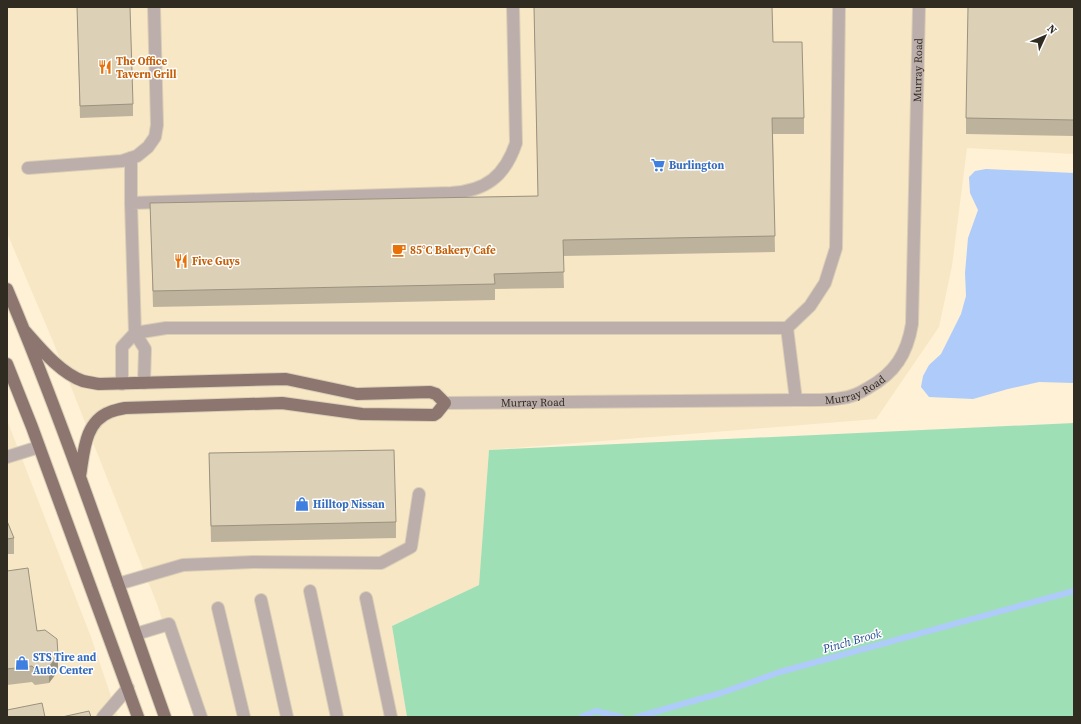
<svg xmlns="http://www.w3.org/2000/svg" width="1081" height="724" font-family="'Source Serif 4',serif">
	<rect width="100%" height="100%" fill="#fef1d6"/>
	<path fill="#f7e7c5" d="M7,7H1074V154L967,148L952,266L939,327L876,419L489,450L479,585L392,626L407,717H194L157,604L52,339L7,233Z
		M7,420L91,637L118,717H7Z"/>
	<path fill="#9fdfb6" d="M1074,423V717H407L392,626L479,585L489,450Z"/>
	<path fill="#aecbfa" d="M986,169L1074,173V383L1039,382L1008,389L973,399L929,397L921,387L923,376L929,365L941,354L961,314L966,296L965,273L968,238L978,210L970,193L969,177L975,171Z"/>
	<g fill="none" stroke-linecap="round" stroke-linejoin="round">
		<path stroke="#aecbfa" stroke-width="6" d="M581,717L596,711L621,717
			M637,717L721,693L780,672L1074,591"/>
		<defs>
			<g id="minor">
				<path d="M513,7L516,143C505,176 486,191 451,193L131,203L135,333L166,328H787"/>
				<path d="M131,158V203"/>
				<path d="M28,168L122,161L137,156L148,147L155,137L157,125L154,7"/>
				<path d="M122,384V347L135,333L145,349L144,383"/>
				<path d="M796,400L787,328L810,306L825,283L836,248L839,7"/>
				<path id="s1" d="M445,403L796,400C811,400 827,401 842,398C852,397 860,393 868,388C895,373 907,354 912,324L919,7"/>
				<path d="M7,457L39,447"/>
				<path d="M118,584L183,565L253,562L381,563L411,547L419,494"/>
				<path d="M310,591L337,717"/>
				<path d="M366,598L391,717"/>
				<path d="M261,600L287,717"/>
				<path d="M218,608L244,717"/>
				<path d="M136,634L169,624L201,717"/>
				<path d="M103,717L128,688"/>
			</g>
			<path id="major" d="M7,289C66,429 114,574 165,717
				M24,330C40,348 60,373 83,381C88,382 93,383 99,384L286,379L357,394L430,392L436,394L445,403L437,413L434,415L362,414L282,403L125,408C120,409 115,410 110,412C84,422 84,453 80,476
				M7,364L32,427L138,717"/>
		</defs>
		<use href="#minor" stroke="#d9ceb6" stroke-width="14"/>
		<use href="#major" stroke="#d9ceb6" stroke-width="14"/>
		<use href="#minor" stroke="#bcaeab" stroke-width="12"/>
		<use href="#major" stroke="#8d7570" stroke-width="12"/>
	</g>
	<path fill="#bdb39d" d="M77,7L133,104V116L80,118Z
		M534,7H772L773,42L804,118V134H773L775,252L563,256L564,288L495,289V300L153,307L150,203L538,196Z
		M1074,7V136L966,134V118Z
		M209,453L396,522V538L211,542Z
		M7,521L14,538V554H7Z
		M7,571L37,631L58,671L49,683L35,685L32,682L7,685Z"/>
	<path fill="#9a927f" d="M58,655V671L49,683V667Z"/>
	<path fill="#dcd0b6" stroke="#9a927f" d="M77,7H130L133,104L80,106Z
		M534,7H772L773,42H802L804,118H772L775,236L563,240L564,272L494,274L495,284L153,291L150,203L538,196Z
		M968,7H1074V120L966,118Z
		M394,450L396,522L211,526L209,453Z
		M7,521L14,538L7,539Z
		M28,568L37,631L45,630L57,639L58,655L49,667L35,669L32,666L7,669V571Z
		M42,703L45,717H7V710Z
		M89,711L91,717H62Z"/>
	<defs>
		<symbol id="restaurant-bare" viewBox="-9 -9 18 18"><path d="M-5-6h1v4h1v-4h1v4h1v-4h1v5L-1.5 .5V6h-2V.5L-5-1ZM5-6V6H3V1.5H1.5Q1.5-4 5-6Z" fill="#e8710a" stroke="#fff" stroke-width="2.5" paint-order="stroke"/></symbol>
		<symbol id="supermarket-bare" viewBox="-9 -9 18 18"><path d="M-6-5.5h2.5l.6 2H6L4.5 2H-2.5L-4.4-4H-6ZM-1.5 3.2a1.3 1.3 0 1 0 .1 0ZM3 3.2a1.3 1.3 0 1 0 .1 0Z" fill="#3f7fe0" stroke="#fff" stroke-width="2.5" paint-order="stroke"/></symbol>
		<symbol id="cafe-bare" viewBox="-9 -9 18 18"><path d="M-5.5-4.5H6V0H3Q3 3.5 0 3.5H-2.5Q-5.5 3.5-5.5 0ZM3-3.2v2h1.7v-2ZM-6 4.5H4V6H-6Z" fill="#e8710a" stroke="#fff" stroke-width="2.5" paint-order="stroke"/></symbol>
		<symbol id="shop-bare" viewBox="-9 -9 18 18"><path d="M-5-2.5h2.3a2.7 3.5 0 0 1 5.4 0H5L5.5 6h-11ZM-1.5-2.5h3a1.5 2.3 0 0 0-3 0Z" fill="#3f7fe0" stroke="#fff" stroke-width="2.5" paint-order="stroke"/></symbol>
	</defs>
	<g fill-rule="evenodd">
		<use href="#restaurant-bare" x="95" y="57" width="20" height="20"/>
		<use href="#supermarket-bare" x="648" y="155" width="20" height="20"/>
		<use href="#cafe-bare" x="389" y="240" width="20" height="20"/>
		<use href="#restaurant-bare" x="171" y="251" width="20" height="20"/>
		<use href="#shop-bare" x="292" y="494" width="20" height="20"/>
		<use href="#shop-bare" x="12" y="653" width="20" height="20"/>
	</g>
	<g text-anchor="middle" stroke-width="3" stroke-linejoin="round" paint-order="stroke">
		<g font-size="11" font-weight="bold" fill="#c56008" stroke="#fff" text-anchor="start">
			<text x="116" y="65">The Office<tspan x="116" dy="13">Tavern Grill</tspan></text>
			<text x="410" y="254">85°C Bakery Cafe</text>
			<text x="192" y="265">Five Guys</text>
		</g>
		<g font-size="11" fill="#312c22" stroke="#fff">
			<text dy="4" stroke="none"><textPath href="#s1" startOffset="760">Murray Road</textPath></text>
			<text dy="4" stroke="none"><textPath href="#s1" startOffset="412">Murray Road</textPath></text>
			<text dy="4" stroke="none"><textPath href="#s1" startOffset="88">Murray Road</textPath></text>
		</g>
		<g font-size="11" font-weight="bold" fill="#366cbe" stroke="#fff" text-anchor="start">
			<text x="669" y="169">Burlington</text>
			<text x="313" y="508">Hilltop Nissan</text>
			<text x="33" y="661">STS Tire and<tspan x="33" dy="13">Auto Center</tspan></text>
		</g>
		<g font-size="12" font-style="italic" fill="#224a8f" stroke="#fff">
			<text transform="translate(852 641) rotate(-16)" y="4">Pinch Brook</text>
		</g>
	</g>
	<rect width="1081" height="724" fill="none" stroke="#312c22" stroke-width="16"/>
	<g transform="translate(1045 36) rotate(46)" stroke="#ffffff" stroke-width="3" paint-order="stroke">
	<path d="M0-3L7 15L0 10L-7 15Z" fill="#312c22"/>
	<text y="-6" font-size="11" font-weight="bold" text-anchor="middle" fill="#312c22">N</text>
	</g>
</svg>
